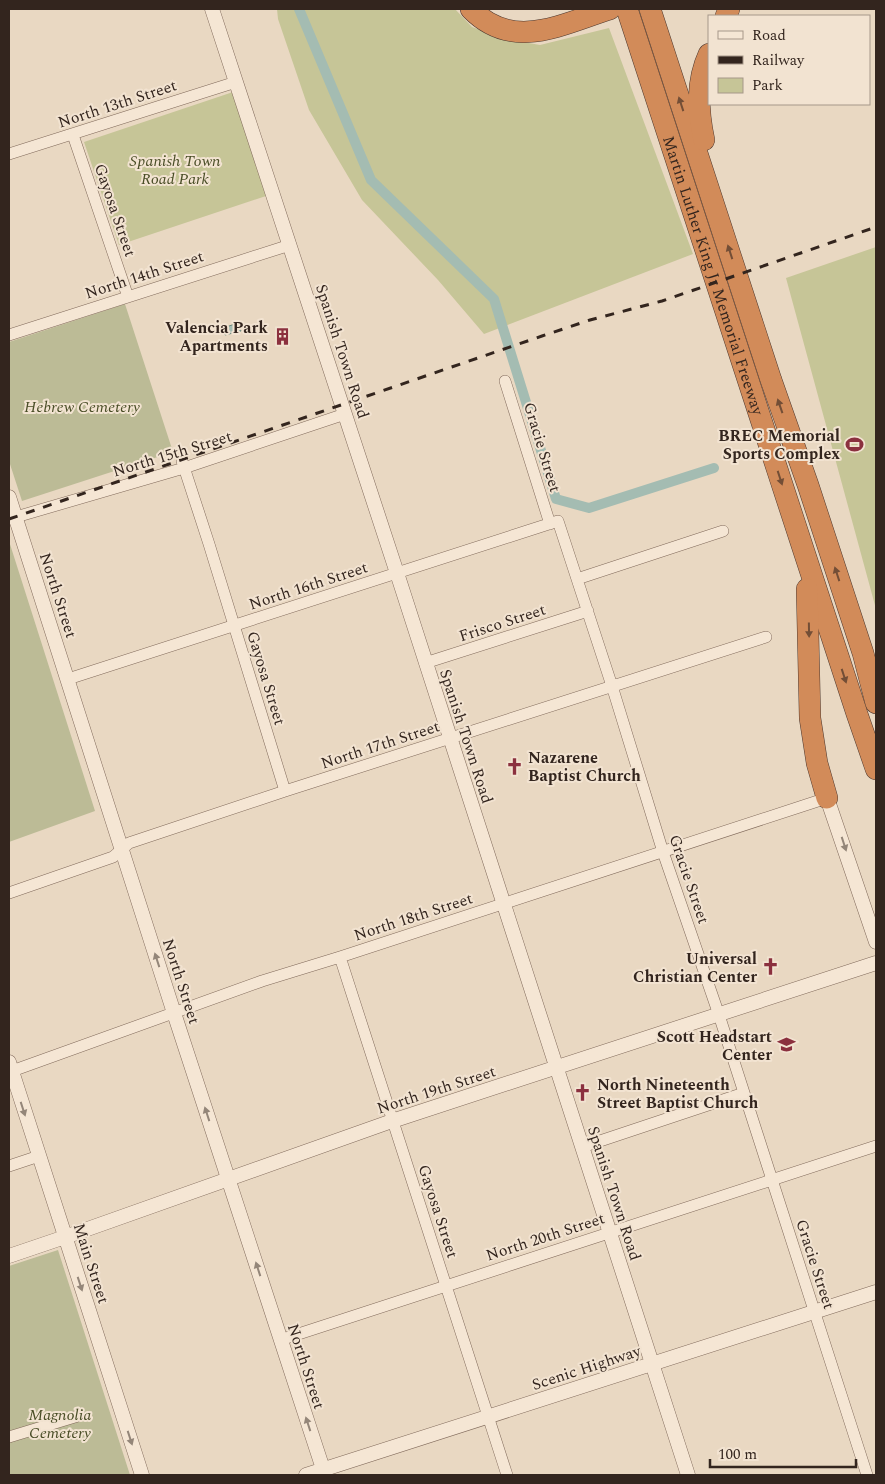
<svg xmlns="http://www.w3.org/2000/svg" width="885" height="1484" font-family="Spectral,serif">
	<rect width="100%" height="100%" fill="#e9d8c2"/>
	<path fill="#c6c597" d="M277,9H455L472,27L506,39L540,45L609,28L693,254L484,334L438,280L362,200L309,110L278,19Z
		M233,92L266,196L119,245L84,142Z
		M876,247V609L786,278Z"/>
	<path fill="#bcbb96" d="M125,304L173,452L22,501L9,461V342Z
		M9,541L95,811L9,842Z
		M58,1250L130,1475H9V1266Z"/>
	<path fill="#a4bcb2" stroke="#6c897e" d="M238,323L241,331L225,335L223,328Z"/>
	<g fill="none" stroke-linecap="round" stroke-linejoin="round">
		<path stroke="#a4bcb2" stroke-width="10" d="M299,9L371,180L494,299L556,499L589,508L714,468"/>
		<defs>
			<path id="minor" d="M73,135L128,297
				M9,154L236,82
				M9,335L290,245
				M505,381L550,524
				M182,461L209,544L285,791
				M9,519L184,468L345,414
				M577,579L723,531
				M425,663L588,611
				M68,679L558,521L612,686L663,852L719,1015L867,1475
				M9,893L113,857L129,843L285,791L766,637
				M340,957L507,1475
				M12,1071L262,981L340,957L827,798
				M582,1147L744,1093
				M9,1166L39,1156
				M280,1340L876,1146
				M9,1437L78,1416"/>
			<path id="tertiary" d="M212,9L397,573L688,1475
				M9,497L174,1013L325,1475
				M827,798L876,942
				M9,1062L142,1475
				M9,1256L65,1237L392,1121L876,963
				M306,1475L876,1292"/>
			<g id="motorway">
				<path d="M471,9C513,52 562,24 610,9"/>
				<path id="s1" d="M627,9L857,714L876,769"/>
				<path d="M650,9L771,380L808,485L863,653L876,703"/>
				<path d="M726,16L729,9"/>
				<path d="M704,140C698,111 696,82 709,54"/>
				<path d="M807,589L810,718L817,763L827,798"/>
			</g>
		</defs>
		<use href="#minor" stroke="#816a5b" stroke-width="12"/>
		<use href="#tertiary" stroke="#816a5b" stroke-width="15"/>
		<use href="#motorway" stroke="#4f392f" stroke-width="22"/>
		<use href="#minor" stroke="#f5e6d4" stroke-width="11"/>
		<use href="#tertiary" stroke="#f5e6d4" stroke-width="14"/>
		<use href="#motorway" stroke="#d28b59" stroke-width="21"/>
		<path stroke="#33251e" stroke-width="3" stroke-dasharray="9 9" stroke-linecap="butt" d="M9,519L542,336L590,320L662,301L876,227"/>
	</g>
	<defs><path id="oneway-solid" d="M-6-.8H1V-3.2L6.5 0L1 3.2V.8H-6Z" transform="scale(1.25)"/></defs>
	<g fill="#734e36">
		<use href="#oneway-solid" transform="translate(681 104) rotate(-108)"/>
		<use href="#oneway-solid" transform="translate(730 252) rotate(-108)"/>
		<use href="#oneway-solid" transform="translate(780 406) rotate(-109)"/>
		<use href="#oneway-solid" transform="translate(780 478) rotate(72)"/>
		<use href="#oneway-solid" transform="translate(837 574) rotate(-108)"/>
		<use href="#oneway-solid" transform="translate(809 630) rotate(89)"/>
		<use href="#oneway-solid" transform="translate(844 676) rotate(72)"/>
	</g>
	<g fill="#948679">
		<use href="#oneway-solid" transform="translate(844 844) rotate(72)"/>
		<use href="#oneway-solid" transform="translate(157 960) rotate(-108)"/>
		<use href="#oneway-solid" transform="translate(23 1109) rotate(72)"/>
		<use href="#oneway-solid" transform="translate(207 1114) rotate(-108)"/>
		<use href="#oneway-solid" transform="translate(258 1269) rotate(-108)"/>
		<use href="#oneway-solid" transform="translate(80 1284) rotate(72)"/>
		<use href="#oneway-solid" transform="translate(308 1424) rotate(-108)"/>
		<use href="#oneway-solid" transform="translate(130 1438) rotate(72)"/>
	</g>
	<defs>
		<symbol id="building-bare" viewBox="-9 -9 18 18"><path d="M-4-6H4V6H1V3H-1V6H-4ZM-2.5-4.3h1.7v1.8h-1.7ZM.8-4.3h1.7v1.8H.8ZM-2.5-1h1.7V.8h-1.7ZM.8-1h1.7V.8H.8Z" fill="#8b303e" stroke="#f2e3d1" stroke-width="2.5" paint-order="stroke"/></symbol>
		<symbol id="stadium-bare" viewBox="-9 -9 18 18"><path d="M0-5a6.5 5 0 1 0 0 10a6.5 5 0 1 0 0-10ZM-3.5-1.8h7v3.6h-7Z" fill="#8b303e" stroke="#f2e3d1" stroke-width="2.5" paint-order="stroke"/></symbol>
		<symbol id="church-bare" viewBox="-9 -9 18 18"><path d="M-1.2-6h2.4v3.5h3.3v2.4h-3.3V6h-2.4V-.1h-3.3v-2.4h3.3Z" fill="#8b303e" stroke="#f2e3d1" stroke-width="2.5" paint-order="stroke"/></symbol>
		<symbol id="school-bare" viewBox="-9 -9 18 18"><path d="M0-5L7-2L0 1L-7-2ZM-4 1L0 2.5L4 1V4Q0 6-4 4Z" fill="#8b303e" stroke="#f2e3d1" stroke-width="2.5" paint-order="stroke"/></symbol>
	</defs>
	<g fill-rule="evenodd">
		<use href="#building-bare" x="270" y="324" width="25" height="25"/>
		<use href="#stadium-bare" x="842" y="432" width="25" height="25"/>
		<use href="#church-bare" x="502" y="754" width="25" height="25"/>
		<use href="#church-bare" x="758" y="954" width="25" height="25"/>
		<use href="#school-bare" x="774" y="1032" width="25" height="25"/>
		<use href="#church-bare" x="570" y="1080" width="25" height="25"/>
	</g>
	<g text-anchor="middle" stroke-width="4" stroke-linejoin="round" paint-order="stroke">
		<g font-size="16" fill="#33251e" stroke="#f2e3d1">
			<text transform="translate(117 103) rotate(-18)" y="6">North 13th Street</text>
			<text transform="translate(116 210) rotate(71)" y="6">Gayosa Street</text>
			<text transform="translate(144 274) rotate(-18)" y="6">North 14th Street</text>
			<text dy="6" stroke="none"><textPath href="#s1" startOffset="280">Martin Luther King Jr Memorial Freeway</textPath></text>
			<text transform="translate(343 351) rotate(72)" y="6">Spanish Town Road</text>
			<text transform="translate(543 447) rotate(73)" y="6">Gracie Street</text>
			<text transform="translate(172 453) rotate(-17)" y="6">North 15th Street</text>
			<text transform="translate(308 585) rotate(-18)" y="6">North 16th Street</text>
			<text transform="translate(59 595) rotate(72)" y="6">North Street</text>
			<text transform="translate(502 622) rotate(-18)" y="6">Frisco Street</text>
			<text transform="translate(267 678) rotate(73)" y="6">Gayosa Street</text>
			<text transform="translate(467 736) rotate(72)" y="6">Spanish Town Road</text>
			<text transform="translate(380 744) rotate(-18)" y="6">North 17th Street</text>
			<text transform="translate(690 879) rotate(71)" y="6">Gracie Street</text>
			<text transform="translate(413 916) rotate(-18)" y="6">North 18th Street</text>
			<text transform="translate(182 981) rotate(72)" y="6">North Street</text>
			<text transform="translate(436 1089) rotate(-18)" y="6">North 19th Street</text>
			<text transform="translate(615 1193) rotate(72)" y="6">Spanish Town Road</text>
			<text transform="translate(439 1211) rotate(72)" y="6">Gayosa Street</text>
			<text transform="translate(545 1236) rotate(-18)" y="6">North 20th Street</text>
			<text transform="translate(92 1263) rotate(72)" y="6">Main Street</text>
			<text transform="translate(816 1264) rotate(72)" y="6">Gracie Street</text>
			<text transform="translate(307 1366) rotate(72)" y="6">North Street</text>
			<text transform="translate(586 1367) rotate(-18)" y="6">Scenic Highway</text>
		</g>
		<g font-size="16" font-style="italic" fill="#494d26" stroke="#f2e3d1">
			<text x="175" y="166">Spanish Town<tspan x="175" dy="18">Road Park</tspan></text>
			<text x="82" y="412">Hebrew Cemetery</text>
			<text x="60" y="1420">Magnolia<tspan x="60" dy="18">Cemetery</tspan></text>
		</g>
		<g font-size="16" font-weight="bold" fill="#33251e" stroke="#f2e3d1" text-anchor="end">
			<text x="268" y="333">Valencia Park<tspan x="268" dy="18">Apartments</tspan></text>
			<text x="840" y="441">BREC Memorial<tspan x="840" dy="18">Sports Complex</tspan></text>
			<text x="528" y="763" text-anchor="start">Nazarene<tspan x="528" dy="18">Baptist Church</tspan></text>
			<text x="757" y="964">Universal<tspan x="757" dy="18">Christian Center</tspan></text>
			<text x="772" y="1042">Scott Headstart<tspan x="772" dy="18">Center</tspan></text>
			<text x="597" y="1090" text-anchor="start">North Nineteenth<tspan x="597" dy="18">Street Baptist Church</tspan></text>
		</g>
	</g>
	<rect width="885" height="1484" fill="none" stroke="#33251e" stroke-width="20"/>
	<rect x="708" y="15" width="162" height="90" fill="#f2e3d1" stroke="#a69789"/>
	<rect x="718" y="31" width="25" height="8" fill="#f5e6d4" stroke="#a69789"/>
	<text x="752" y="40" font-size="15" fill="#33251e">Road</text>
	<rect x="718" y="56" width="25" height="8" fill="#33251e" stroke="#a69789"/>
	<text x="752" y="65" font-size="15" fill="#33251e">Railway</text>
	<rect x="718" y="78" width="25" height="15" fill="#c6c597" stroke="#a69789"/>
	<text x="752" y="90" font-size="15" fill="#33251e">Park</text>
	<path d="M710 1459v8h146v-8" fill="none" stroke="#33251e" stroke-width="2.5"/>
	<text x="718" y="1459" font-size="15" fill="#33251e" stroke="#f2e3d1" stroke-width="4" paint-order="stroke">100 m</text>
</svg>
